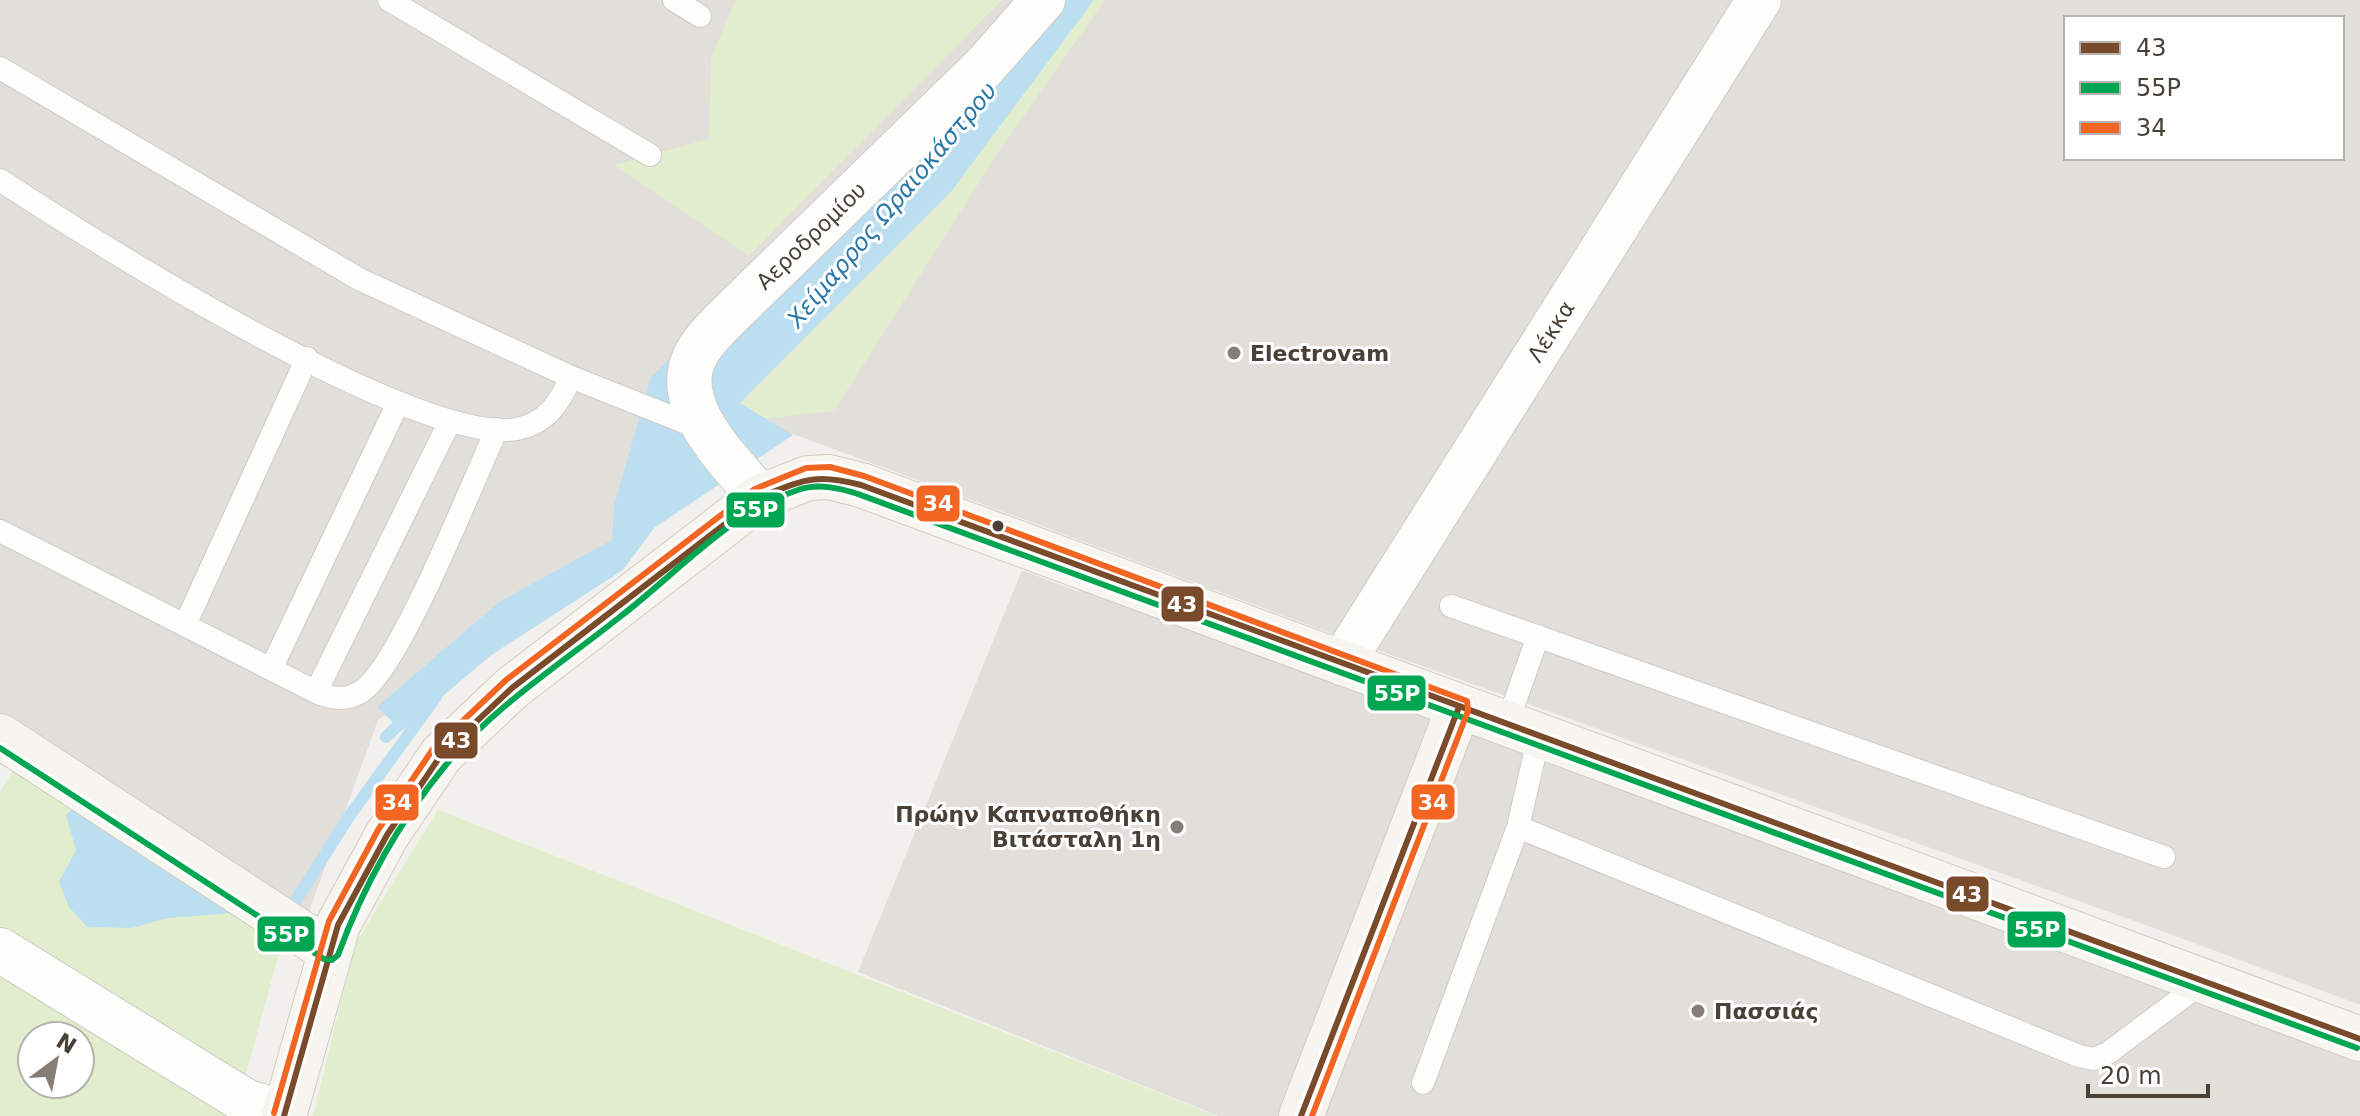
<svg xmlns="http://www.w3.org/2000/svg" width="2360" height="1116" font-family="'DejaVu Sans',sans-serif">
	<rect width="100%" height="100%" fill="#f2f0ec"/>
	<path fill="#e2dfda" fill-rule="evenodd" d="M0,0H2360V1005L2154,928L1338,636L782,430L378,720L306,920L0,714ZM2066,18H2342V158H2066Z
		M1096,555L2360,1021V1116H1219L858,972L1022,570L1079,592Z"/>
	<path fill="#e1edcc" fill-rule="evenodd" d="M736,0H1002L749,256L614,165L709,139L711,58Z
		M1024,0H1105L999,151L834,411L756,420L731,401Z
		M13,771L282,943L234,1116H0V792ZM32,1036H80V1084H32Z
		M438,810L1217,1116H313L355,944Z"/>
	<path fill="#bbdef1" d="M1030,0H1094L950,193L740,403L793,435L654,528L623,570L490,656L402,731L377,707L499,602L612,540L614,506L651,377Z
		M98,782L257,911L168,918L132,928L87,927L69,907L59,882L76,850L66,815Z"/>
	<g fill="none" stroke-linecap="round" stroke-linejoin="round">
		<path stroke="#bbdef1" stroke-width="12" d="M386,737L409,715
			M286,916L350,815L436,697"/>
		<defs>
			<path id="lane" d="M389,0L650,155
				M674,0L700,16
				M0,68L359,279L571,377L702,429
				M0,180C91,240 418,447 517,429C547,423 560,402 571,377
				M0,531L316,692C331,699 347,701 362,691C401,665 473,480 497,429
				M1451,606L2164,857
				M185,625L307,358
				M271,669L398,403
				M316,692L450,421
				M1507,724L1538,636
				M1539,736L1518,827L2079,1056L2094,1059L2108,1053L2203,982
				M1423,1083L1518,827"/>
			<g id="street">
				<path id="s1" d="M760,497C730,461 666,402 698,351C704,340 714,331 722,322L984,67L1043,0"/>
				<path id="s2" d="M1342,663L1759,0"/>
				<path d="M0,950L247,1102L285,1113"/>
			</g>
			<path id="secondary" d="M0,736L329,951
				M284,1116L338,925L387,835L441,755L512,688L760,497L808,478L829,477L861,485L2360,1039
				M1301,1116L1459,707"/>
		</defs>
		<use href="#lane" stroke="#cfccc8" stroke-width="24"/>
		<use href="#street" stroke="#cfccc8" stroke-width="46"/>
		<use href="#secondary" stroke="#d2cdc3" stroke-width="46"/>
		<use href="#lane" stroke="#fdfdfc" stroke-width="22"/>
		<use href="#street" stroke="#fdfdfc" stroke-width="44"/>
		<use href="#secondary" stroke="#f7f5ef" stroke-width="44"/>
		<defs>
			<path id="bus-1" d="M284,1116L338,925L387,835L441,755L512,688L760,497C804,480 814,473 861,485L2360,1039
				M1301,1116L1459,707"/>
			<path id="bus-2" d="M0,748L324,959L332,960L338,955C363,887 399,822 445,766C494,706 561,664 621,616C677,573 730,512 798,490C818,483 839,488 858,494L2357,1048"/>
			<path id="bus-3" d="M274,1113L329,921L378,830L433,749L506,680L755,489L806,468L830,467L864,476L1467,701L1468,711L1312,1116"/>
		</defs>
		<use href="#bus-1" stroke="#fff" stroke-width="12"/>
		<use href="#bus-2" stroke="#fff" stroke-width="12"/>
		<use href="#bus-3" stroke="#fff" stroke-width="12"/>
		<use href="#bus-1" stroke="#7a4b2a" stroke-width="6"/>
		<use href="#bus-2" stroke="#00a651" stroke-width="6"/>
		<use href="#bus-3" stroke="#f26522" stroke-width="6"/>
	</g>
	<g fill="#847e76" stroke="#fff" stroke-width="3">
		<circle cx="1234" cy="353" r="8"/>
		<circle cx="1177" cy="827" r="8"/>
		<circle cx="1698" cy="1011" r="8"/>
	</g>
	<circle fill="#494137" stroke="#fff" stroke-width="3" cx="998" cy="526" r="7"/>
	<g text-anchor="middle" stroke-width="6" stroke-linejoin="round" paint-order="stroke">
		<g font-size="22" fill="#494137" stroke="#fff">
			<text dy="8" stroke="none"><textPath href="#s1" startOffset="332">Αεροδρομίου</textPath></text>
			<text dy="8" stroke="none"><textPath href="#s2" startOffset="392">Λέκκα</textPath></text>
		</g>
		<g font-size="22" font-weight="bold" fill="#494137" stroke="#fff" text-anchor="start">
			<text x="1250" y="361">Electrovam</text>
			<text x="1161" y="822" text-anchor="end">Πρώην Καπναποθήκη<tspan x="1161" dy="25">Βιτάσταλη 1η</tspan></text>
			<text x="1714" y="1019">Πασσιάς</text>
		</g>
		<g font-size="24" font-style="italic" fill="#2978a8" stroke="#fff">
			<text transform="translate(892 205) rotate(-50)" y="8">Χείμαρρος Ωραιοκάστρου</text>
		</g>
	</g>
	<g stroke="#fff" stroke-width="3">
		<rect x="915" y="484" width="46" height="39" rx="8" fill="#f26522"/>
		<rect x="725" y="491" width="61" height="38" rx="8" fill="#00a651"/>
		<rect x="1160" y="585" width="45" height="38" rx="8" fill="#7a4b2a"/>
		<rect x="1366" y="674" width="61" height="38" rx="8" fill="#00a651"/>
		<rect x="433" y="721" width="46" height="39" rx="8" fill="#7a4b2a"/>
		<rect x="1410" y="783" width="46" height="38" rx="8" fill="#f26522"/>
		<rect x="374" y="783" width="46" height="39" rx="8" fill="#f26522"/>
		<rect x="1945" y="875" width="45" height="38" rx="8" fill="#7a4b2a"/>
		<rect x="2006" y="910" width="61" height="39" rx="8" fill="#00a651"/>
		<rect x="256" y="915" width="60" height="38" rx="8" fill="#00a651"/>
	</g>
	<g font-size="22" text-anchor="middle" font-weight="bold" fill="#fff">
		<text x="938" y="511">34</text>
		<text x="755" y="517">55Ρ</text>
		<text x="1182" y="612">43</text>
		<text x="1397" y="701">55Ρ</text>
		<text x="456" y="748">43</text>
		<text x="1433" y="810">34</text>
		<text x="397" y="810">34</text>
		<text x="1967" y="902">43</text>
		<text x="2037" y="937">55Ρ</text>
		<text x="286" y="942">55Ρ</text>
	</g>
	<rect x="2064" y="16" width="280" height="144" fill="#ffffff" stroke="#b6b3af" stroke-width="2"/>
	<rect x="2080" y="42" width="40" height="12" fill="#7a4b2a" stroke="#b6b3af" stroke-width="2"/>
	<text x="2136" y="56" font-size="24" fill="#494137">43</text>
	<rect x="2080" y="82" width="40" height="12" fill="#00a651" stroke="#b6b3af" stroke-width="2"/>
	<text x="2136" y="96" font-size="24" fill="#494137">55Ρ</text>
	<rect x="2080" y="122" width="40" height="12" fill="#f26522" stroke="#b6b3af" stroke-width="2"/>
	<text x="2136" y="136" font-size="24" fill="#494137">34</text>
	<g transform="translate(56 1060) rotate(32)"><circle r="38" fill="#ffffff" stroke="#b6b3af" stroke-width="2"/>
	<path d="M0-6L14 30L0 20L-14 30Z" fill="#847e76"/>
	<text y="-12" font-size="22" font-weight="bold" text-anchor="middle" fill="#494137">N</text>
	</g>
	<path d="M2088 1084v12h120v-12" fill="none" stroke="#494137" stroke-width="4"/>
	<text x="2100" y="1084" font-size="24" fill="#494137" stroke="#ffffff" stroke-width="6" paint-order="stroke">20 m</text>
</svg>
